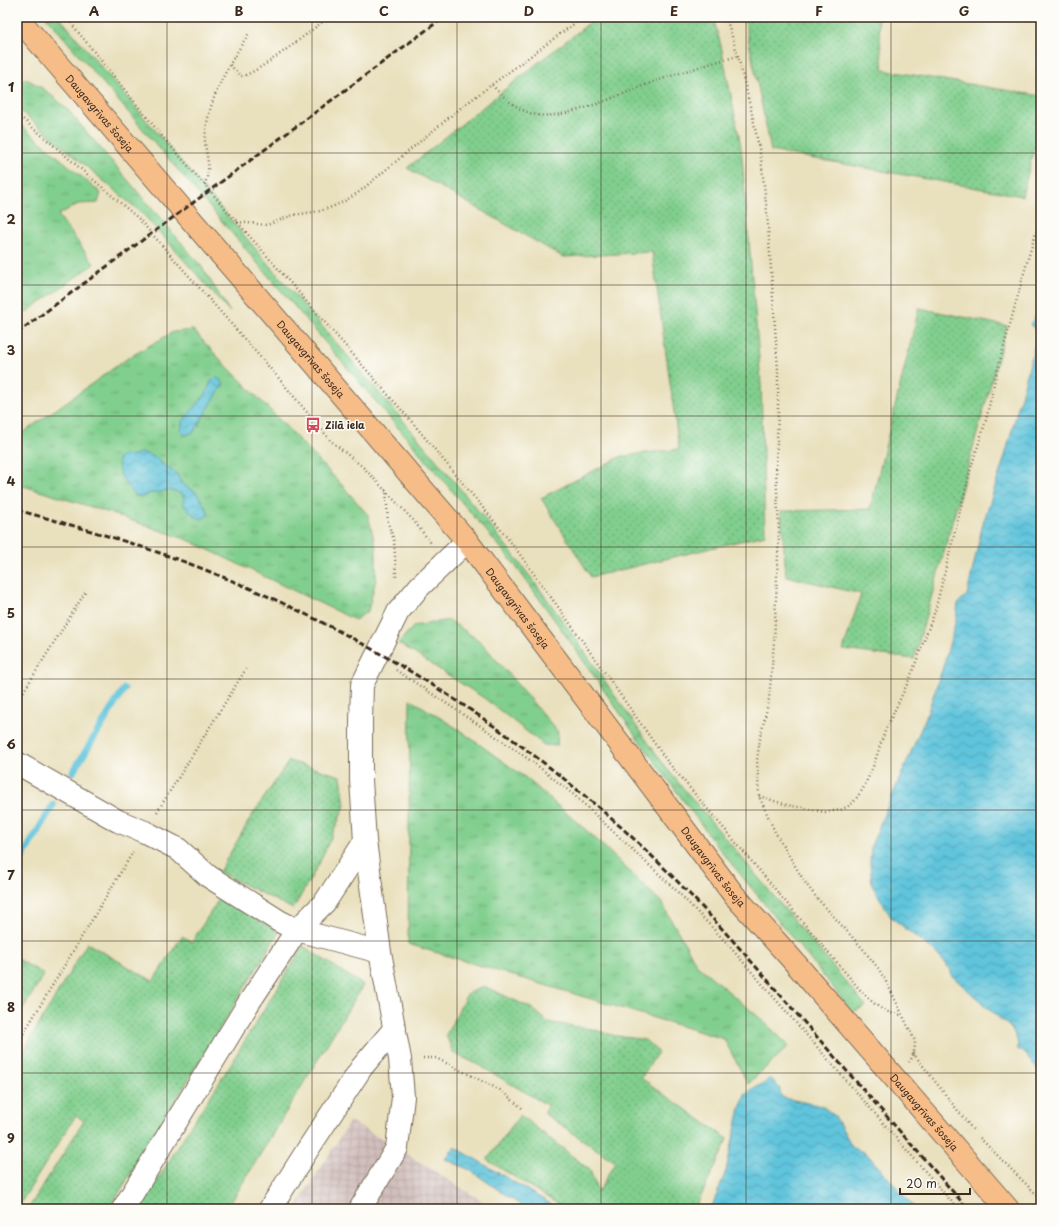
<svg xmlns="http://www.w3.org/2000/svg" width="1058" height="1226" font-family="'Playpen Sans',sans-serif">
	<defs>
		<pattern id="industrial-grid" width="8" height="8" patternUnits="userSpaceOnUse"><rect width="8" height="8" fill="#d1bfbd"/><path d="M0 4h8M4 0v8" fill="none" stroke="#b4a4a2"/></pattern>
		<pattern id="grass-tufts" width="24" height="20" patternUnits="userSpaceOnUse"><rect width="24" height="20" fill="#81cf8e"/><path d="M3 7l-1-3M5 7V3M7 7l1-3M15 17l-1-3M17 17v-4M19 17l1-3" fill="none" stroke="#6ba873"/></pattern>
		<pattern id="park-dots" width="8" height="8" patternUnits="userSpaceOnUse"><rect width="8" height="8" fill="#81cf8e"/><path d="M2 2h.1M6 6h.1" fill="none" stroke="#6ba873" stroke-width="1.8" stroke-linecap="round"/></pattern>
		<pattern id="water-waves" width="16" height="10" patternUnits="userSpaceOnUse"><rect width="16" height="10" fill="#5fc4dc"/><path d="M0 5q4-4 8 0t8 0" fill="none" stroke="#509fb2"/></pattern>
	</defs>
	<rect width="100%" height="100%" fill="#fdfcf7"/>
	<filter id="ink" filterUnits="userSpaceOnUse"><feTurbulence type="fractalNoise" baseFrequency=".025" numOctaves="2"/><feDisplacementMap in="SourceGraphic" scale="8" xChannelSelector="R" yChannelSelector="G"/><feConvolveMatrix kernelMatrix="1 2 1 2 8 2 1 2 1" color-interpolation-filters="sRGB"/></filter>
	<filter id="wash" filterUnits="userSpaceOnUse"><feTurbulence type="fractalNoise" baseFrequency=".012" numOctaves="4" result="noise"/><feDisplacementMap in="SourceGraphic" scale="16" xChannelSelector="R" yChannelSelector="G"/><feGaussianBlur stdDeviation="0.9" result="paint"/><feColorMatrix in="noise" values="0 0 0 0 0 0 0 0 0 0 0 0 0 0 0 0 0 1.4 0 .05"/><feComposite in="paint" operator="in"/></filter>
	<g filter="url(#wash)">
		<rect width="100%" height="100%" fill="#e9e0bd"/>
		<path fill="url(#industrial-grid)" d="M350,1121L397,1148L495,1209H295Z"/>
		<path fill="url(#grass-tufts)" stroke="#5e7c56" d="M46,17H59L60,18C132,103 204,189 277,274C357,367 439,460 515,557C569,625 616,700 668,770L866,1006L853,1012L717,846L638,739L569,640L512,561L160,149Z
			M17,77C37,80 52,96 67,109L202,267L230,312L143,214L17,108Z
			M17,122L101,193L98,203L78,204L58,215L94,264L17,319Z
			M193,330L215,354L273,413L342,485L368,515L376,548V579L368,611L355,620L188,540L101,510L17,484V437L128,358L173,332Z
			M449,620L481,642L558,732L557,746L544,745L484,698L398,643L414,626Z
			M410,699L458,729L526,778L595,838L661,902L697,965L761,1019L789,1046L748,1084L724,1039L408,944Z"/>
		<path fill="url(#park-dots)" stroke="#5e7c56" d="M597,17H713L721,46L741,146L761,383L765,535L591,577L541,498L622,456L679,449L652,252L563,257L407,168L539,62Z
			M744,17H878L883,70L1041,96V122L1022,196L771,151Z
			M919,308L1007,326L914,659L843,650L861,594L786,576L781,511L870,509Z
			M289,761L341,776L345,806L319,864L293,909L219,872L253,814Z
			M220,897L279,932L109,1209H28L84,1121L76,1115L18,1207L17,1206V1062L87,943L153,981L182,936L192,942Z
			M303,946L363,985L227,1209H140L189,1128L219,1083Z
			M17,959L44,974L17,1019Z
			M484,986L533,1009L548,1022L592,1029L612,1035L645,1040L658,1052L641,1078L728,1139L695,1209H566L487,1160L520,1115L590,1170L598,1193L615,1162L545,1114L547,1105L475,1063L453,1053L446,1035L467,994Z"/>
		<path fill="url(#water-waves)" stroke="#4d777d" d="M1041,311V1073L1022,1050H1018C1019,1036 1010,1025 999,1018L951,975V970L935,952L891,917L872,885L870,863L871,846L883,817L926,717L943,667L956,620L958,603L967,595L982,527L1005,456L1037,337L1038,333L1030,324L1035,320V316Z
			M216,377L224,383L194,432L185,435L181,431L182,422L206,394L211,381Z
			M140,453H144L157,458L161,463L177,474L181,483L197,493L208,511V515L203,519C194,518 189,511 183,504L184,496C167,485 166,494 150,493L145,497L136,496C126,484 117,476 118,459L123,455L131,456Z
			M768,1079L773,1080L780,1089V1094L784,1098L822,1106L835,1116L853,1148L866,1153L916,1209H711L726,1171L740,1108L745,1095L755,1087L764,1084Z
			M455,1147L559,1209H526L470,1170L445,1159Z"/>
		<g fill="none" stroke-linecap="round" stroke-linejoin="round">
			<path stroke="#5fc4dc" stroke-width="7" d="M73,772L124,689
				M17,866L53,805"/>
		</g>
	</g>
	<g filter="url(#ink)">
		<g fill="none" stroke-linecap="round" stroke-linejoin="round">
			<defs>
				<path id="minor" d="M17,763L118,821L145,832L178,849L208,876L279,921L297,930L380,952
					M123,1209L248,1004L297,930L325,902L365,841
					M270,1209L308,1149L362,1067L395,1028
					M360,1209L397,1148L403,1097L400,1059L380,952L365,841L361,780V721L362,685L398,612L419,587L467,541"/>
				<g id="major">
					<path id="s1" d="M17,17L467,541L734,895L789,956L1008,1209"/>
				</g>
			</defs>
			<use href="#minor" stroke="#786a56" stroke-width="24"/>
			<use href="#major" stroke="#786a56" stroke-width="24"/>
			<path stroke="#786a56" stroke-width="2.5" stroke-dasharray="1 3" stroke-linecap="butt" d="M66,17L162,136L412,422L489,515L513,545L574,629L667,761L861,991C873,1003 884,1014 902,1015
				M726,17L738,56L753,118L761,158L767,212L778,370V411L776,470L779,533L774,642L769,699L760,739L757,760L759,796L775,832L804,881L816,897L863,949L878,968L888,985L915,1041C915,1048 914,1056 909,1062
				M230,65L241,76C255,76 314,28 329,17
				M492,85C504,98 518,111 537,115C570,120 626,91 659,80C685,71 711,63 738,56
				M17,114L138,218L276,375L331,441L364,468L413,520L431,543
				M205,185C206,180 208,175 208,170C209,160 205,150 205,140C207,100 228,66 249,33
				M237,222L267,225L293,215L320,211L332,207L345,201L359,192L463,106L583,17
				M386,489L388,523L394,540L396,573V578
				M396,670L482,727L534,763L574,795L677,891L724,940L958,1209
				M17,702L86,591
				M759,796L787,805L825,812L840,810L847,807L853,803L863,789L873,767L885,731L910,678L935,611L970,471L986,420L996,375L1029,255L1041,217
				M157,812L246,669
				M17,1044L133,852
				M913,1053L973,1130
				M423,1058H436L500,1090L522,1108
				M980,1138L1041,1199"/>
			<use href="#minor" stroke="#fff" stroke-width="22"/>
			<use href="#major" stroke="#f7bd88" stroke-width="22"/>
			<path stroke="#3b2a1e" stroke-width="3" stroke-dasharray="6 3" stroke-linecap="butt" d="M17,333L444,17
				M17,510C83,528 149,547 213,573C363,633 501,720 622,828C685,885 741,949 796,1013C853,1078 911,1144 968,1209"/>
		</g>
	</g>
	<path fill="none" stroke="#3b2a1e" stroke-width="1" stroke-opacity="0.55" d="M167,17V1209M312,17V1209M457,17V1209M601,17V1209M746,17V1209M891,17V1209M17,153H1041M17,285H1041M17,416H1041M17,547H1041M17,679H1041M17,810H1041M17,941H1041M17,1073H1041"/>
	<defs>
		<symbol id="bus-bare" viewBox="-9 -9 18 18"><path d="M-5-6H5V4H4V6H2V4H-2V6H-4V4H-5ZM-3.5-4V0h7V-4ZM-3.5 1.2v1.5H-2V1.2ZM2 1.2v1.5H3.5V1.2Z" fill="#d1495b" stroke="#fdfcf7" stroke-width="2.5" paint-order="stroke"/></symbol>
	</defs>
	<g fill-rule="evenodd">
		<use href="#bus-bare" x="302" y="414" width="22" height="22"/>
	</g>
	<g text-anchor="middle" stroke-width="3" stroke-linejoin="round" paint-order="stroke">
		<g font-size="10" fill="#3b2a1e" stroke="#fdfcf7">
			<text dy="4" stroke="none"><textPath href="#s1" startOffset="127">Daugavgrīvas šoseja</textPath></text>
			<text dy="4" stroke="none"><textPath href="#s1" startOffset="451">Daugavgrīvas šoseja</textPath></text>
			<text dy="4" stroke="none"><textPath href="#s1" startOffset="775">Daugavgrīvas šoseja</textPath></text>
			<text dy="4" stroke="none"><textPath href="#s1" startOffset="1099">Daugavgrīvas šoseja</textPath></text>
			<text dy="4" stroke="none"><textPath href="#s1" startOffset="1423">Daugavgrīvas šoseja</textPath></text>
		</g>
		<g font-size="10" font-weight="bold" fill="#3b2a1e" stroke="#fdfcf7" text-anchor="start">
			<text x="325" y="429">Zilā iela</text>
		</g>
	</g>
	<rect width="1058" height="1226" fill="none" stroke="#fdfcf7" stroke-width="44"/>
	<path d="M900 1188v6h70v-6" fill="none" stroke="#3b2a1e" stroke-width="2"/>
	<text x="906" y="1188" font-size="12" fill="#3b2a1e" stroke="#fdfcf7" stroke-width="3" paint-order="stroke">20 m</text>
	<rect x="22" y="22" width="1014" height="1182" fill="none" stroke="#3b2a1e" stroke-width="1.5"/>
	<g font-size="13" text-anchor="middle" font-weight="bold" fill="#3b2a1e">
		<text x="94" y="16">A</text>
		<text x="239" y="16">B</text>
		<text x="384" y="16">C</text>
		<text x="529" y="16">D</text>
		<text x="674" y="16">E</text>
		<text x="819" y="16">F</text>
		<text x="964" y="16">G</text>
		<text x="11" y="92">1</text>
		<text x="11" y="224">2</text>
		<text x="11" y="355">3</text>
		<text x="11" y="486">4</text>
		<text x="11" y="618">5</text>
		<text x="11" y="749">6</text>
		<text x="11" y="880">7</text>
		<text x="11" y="1012">8</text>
		<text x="11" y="1143">9</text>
	</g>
</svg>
